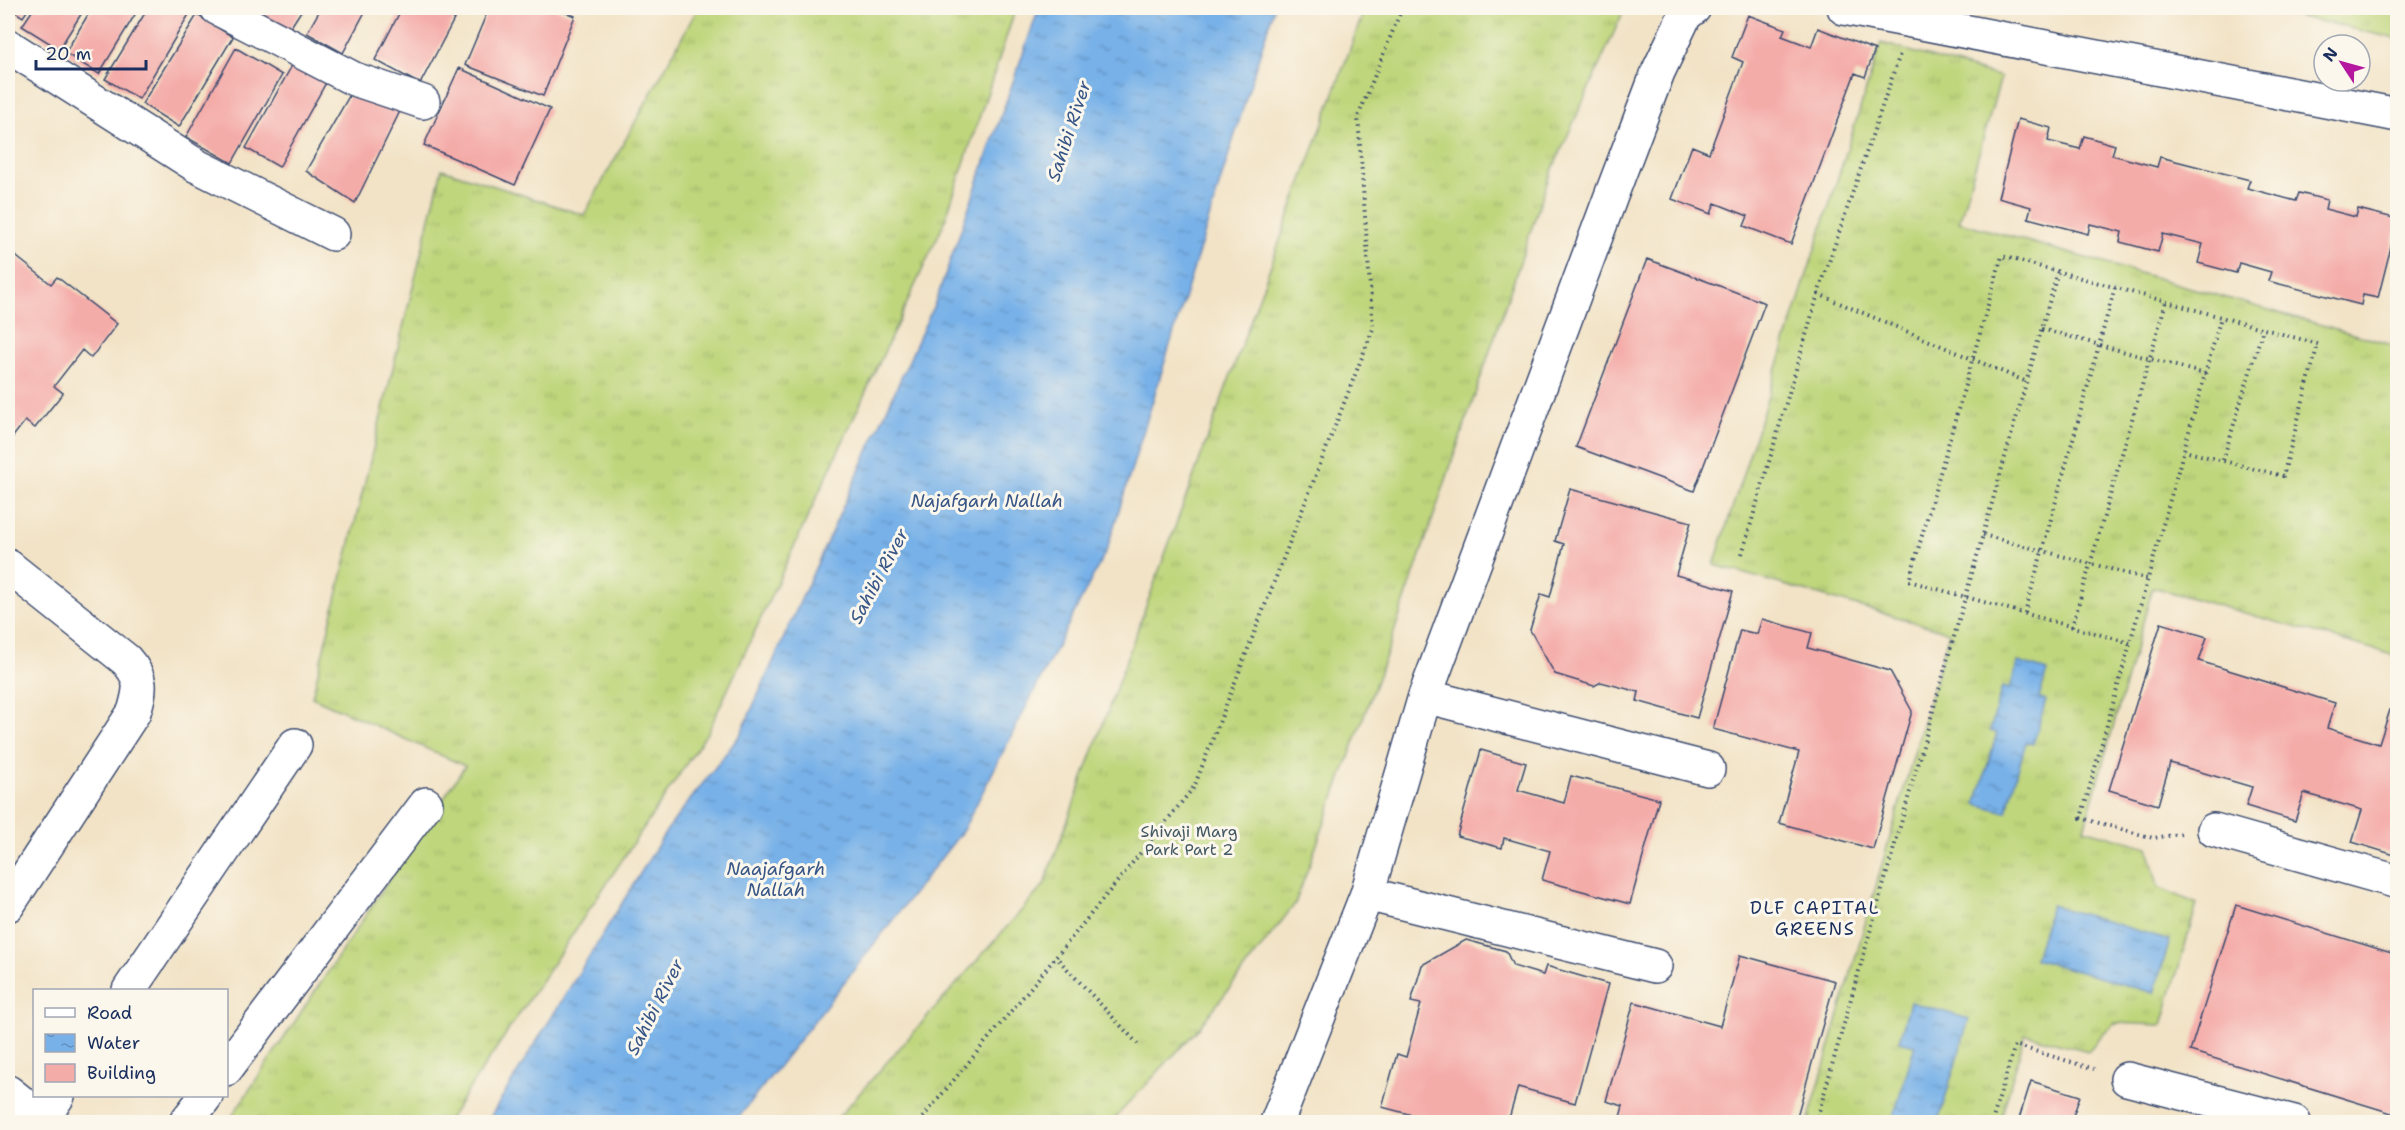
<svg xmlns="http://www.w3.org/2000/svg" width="2405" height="1130" font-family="'Shantell Sans',sans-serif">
	<defs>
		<pattern id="grass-tufts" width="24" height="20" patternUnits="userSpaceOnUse" patternTransform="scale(1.5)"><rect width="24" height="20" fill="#bfd67b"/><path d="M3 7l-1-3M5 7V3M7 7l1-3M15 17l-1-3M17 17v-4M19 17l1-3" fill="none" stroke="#a4b86d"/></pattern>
		<pattern id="water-ripples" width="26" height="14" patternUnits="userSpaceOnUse" patternTransform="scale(1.5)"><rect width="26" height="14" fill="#77b1e8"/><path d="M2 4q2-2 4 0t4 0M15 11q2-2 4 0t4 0" fill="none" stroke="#6190bf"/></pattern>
	</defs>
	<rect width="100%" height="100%" fill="#fbf7ec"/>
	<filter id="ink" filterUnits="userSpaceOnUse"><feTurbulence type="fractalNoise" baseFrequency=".0167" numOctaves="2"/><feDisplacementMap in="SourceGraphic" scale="12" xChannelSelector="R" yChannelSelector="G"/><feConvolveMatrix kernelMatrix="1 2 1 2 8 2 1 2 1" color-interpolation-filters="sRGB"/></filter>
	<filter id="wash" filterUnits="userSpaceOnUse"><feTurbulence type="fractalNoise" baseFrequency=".008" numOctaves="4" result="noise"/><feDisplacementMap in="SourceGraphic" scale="24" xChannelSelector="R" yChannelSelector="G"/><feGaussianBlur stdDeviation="1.35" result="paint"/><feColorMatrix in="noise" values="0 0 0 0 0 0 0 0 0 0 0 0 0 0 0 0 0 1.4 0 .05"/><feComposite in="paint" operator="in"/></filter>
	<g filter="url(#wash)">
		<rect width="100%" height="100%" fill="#f2e3c6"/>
		<path fill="url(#grass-tufts)" stroke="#6d826c" stroke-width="1.5" d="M698,8H1016L944,223L709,730L447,1122H228L465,766L312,697L442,169L584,215Z
			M1365,8H1625L1549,177L1387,653L1295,904L1197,1030L1111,1122H834L1044,885Z
			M2262,8H2397V39Z
			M1881,43L2001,77L1959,222L2396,346L2397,344V656L2153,587L2084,829L2148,847L2158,887L2197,904L2162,1025L2114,1023L2088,1051L2025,1034L2000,1122H1808L1949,632L1714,565Z"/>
		<path fill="url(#water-ripples)" stroke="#4970a3" stroke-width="1.5" d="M1039,8H1274L1107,549L963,830L735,1122H487L667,830L740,735L937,298Z
			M2018,662L2047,671L2039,698L2046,700L2033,744L2026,742L2006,812L1976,804L1997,733L1990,731L2002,687L2010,689Z
			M2051,905L2170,940L2154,993L2035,959Z
			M1910,1002L1969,1019L1938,1122H1892L1915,1045L1899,1041Z"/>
		<g id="blocks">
			<path fill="#f4aca9" d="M9,8H29L23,17Z
				M34,8H85L59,49L22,26Z
				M92,8H139L99,74L65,53Z
				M148,8H186L191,11L139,99L105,79Z
				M259,8H303L287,33L255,13Z
				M321,8H367L343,53L307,33Z
				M402,8H460L420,84L375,60Z
				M489,8H554L575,16L543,96L465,65Z
				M197,15L233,37L179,127L142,104Z
				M1748,15L1785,29L1782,36L1811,47L1818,28L1875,50L1865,77L1855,73L1791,244L1744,226L1748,216L1715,203L1711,214L1672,199L1692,146L1709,153L1743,62L1732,57Z
				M236,48L282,75L232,163L186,137Z
				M295,60L328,79L279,167L246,148Z
				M459,68L550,109L515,185L424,145Z
				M355,86L405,101L355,203L306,171Z
				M2018,119L2051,128L2048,141L2080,149L2084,136L2115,145L2112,155L2157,167L2160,157L2250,180L2247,188L2296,201L2299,193L2327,200L2325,209L2356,217L2358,209L2398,219L2378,298L2363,295L2361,305L2268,281L2271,272L2239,263L2236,273L2198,263L2203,244L2163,234L2158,252L2120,242L2122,232L2090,224L2088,234L2028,218L2031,207L1998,198Z
				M8,250L51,284L57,277L117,324L91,358L82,350L54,386L63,393L35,428L25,421L8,443V346L11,342L8,340Z
				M1647,259L1765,303L1694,491L1576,447Z
				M1570,489L1691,522L1676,575L1733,591L1697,718L1637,701L1639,692L1601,682L1594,686L1555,674L1530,630L1541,594L1550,597L1564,544L1555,541Z
				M1762,619L1812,633L1808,648L1890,671L1912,711L1873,849L1779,823L1799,752L1713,729L1740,630L1757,634Z
				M2161,623L2207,637L2199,661L2335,703L2327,728L2379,744L2390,710L2398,712V856L2352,842L2362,810L2304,793L2295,821L2246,806L2252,787L2170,763L2158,805L2109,790Z
				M1481,750L1526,763L1518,790L1564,803L1571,776L1659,799L1630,904L1542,880L1550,851L1504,838L1502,848L1457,836Z
				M2236,905L2398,955V1115L2190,1051Z
				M1466,940L1506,951L1513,966L1543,975L1546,966L1608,984L1575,1103L1518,1087L1508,1122H1439L1382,1107L1397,1054L1406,1057L1421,1004L1411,1002L1422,965Z
				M1740,955L1835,981L1796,1120L1791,1122L1619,1121L1623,1106L1606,1101L1634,1002L1720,1026Z
				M2031,1081L2080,1096L2071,1122H2018Z
				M8,1112L19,1122H8Z"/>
		</g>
	</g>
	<g filter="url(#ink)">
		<use href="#blocks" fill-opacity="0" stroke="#3b4a6e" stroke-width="1.5"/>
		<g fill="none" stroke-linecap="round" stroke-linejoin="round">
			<defs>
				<path id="street" d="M217,8L354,79L423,102
					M1844,8L2398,115
					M8,46L197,166L333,234
					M8,566L126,660C143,679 141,688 134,712L8,905
					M1425,696L1708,769
					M2214,830L2398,882
					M1367,894L1655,966
					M129,990L295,745
					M226,1069L426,804
					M2127,1079L2294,1122
					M8,1092L46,1122
					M42,1119L58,1096
					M186,1122L206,1096
					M1277,1122L1367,894L1425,696L1611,196L1658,72L1685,15L1694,8"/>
			</defs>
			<use href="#street" stroke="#3b4a6e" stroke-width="36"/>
			<path stroke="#3b4a6e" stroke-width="4" stroke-dasharray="1.5 4.5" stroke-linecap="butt" d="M1818,294L2027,382
				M2042,329L2205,374
				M2223,460L2263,329
				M1983,535L2148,579
				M1742,554L1818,294L1900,54
				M2025,613L2115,287
				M2072,627L2166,302
				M2130,643L1909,581L2002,256L2318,344L2283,476L2184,451
				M2181,834L2153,838L2081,818L2221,317
				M1138,1044L1056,957L1194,787L1373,329L1358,117L1402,8
				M919,1122L1056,957
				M1816,1122L2058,271
				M1992,1122L2015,1045L2094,1069"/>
			<use href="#street" stroke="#fff" stroke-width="33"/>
		</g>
	</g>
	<g text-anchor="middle" stroke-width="6" stroke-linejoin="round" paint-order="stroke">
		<g font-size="16" fill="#445965" stroke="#fbf7ec">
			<text x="1189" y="837">Shivaji Marg<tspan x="1189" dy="18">Park Part 2</tspan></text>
		</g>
		<g font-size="18" font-style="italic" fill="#375687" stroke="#fbf7ec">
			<text transform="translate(1069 131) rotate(-72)" y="6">Sahibi River</text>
			<text x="987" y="507">Najafgarh Nallah</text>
			<text transform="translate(879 576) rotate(-62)" y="6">Sahibi River</text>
			<text x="776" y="875">Naajafgarh<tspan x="776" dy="21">Nallah</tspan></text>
			<text transform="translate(655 1007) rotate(-63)" y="6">Sahibi River</text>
		</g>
		<g font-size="18" letter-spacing="1.5" fill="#1b2f5e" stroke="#fbf7ec">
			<text x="1815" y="914">DLF CAPITAL<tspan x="1815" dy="21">GREENS</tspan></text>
		</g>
	</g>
	<rect width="2405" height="1130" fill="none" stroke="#fbf7ec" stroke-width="30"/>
	<rect x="33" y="989" width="195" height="108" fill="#fbf7ec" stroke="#a1a7b3" stroke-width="1.5"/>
	<rect x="45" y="1008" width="30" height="9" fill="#ffffff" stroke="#a1a7b3" stroke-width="1.5"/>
	<text x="87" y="1019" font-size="18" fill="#1b2f5e">Road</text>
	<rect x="45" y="1034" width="30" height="18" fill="url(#water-ripples)" stroke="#a1a7b3" stroke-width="1.5"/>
	<text x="87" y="1049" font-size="18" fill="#1b2f5e">Water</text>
	<rect x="45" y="1064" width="30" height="18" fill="#f4aca9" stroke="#a1a7b3" stroke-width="1.5"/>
	<text x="87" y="1079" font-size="18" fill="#1b2f5e">Building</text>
	<g transform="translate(2342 63) rotate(306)"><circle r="28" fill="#fbf7ec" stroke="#a1a7b3" stroke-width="1.5"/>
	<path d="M0-4.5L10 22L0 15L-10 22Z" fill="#b5179e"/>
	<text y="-9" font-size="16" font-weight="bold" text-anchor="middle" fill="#1b2f5e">N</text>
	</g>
	<path d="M36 60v9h110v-9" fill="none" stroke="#1b2f5e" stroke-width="3"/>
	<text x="45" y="60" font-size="18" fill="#1b2f5e" stroke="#fbf7ec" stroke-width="4.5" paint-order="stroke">20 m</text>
</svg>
